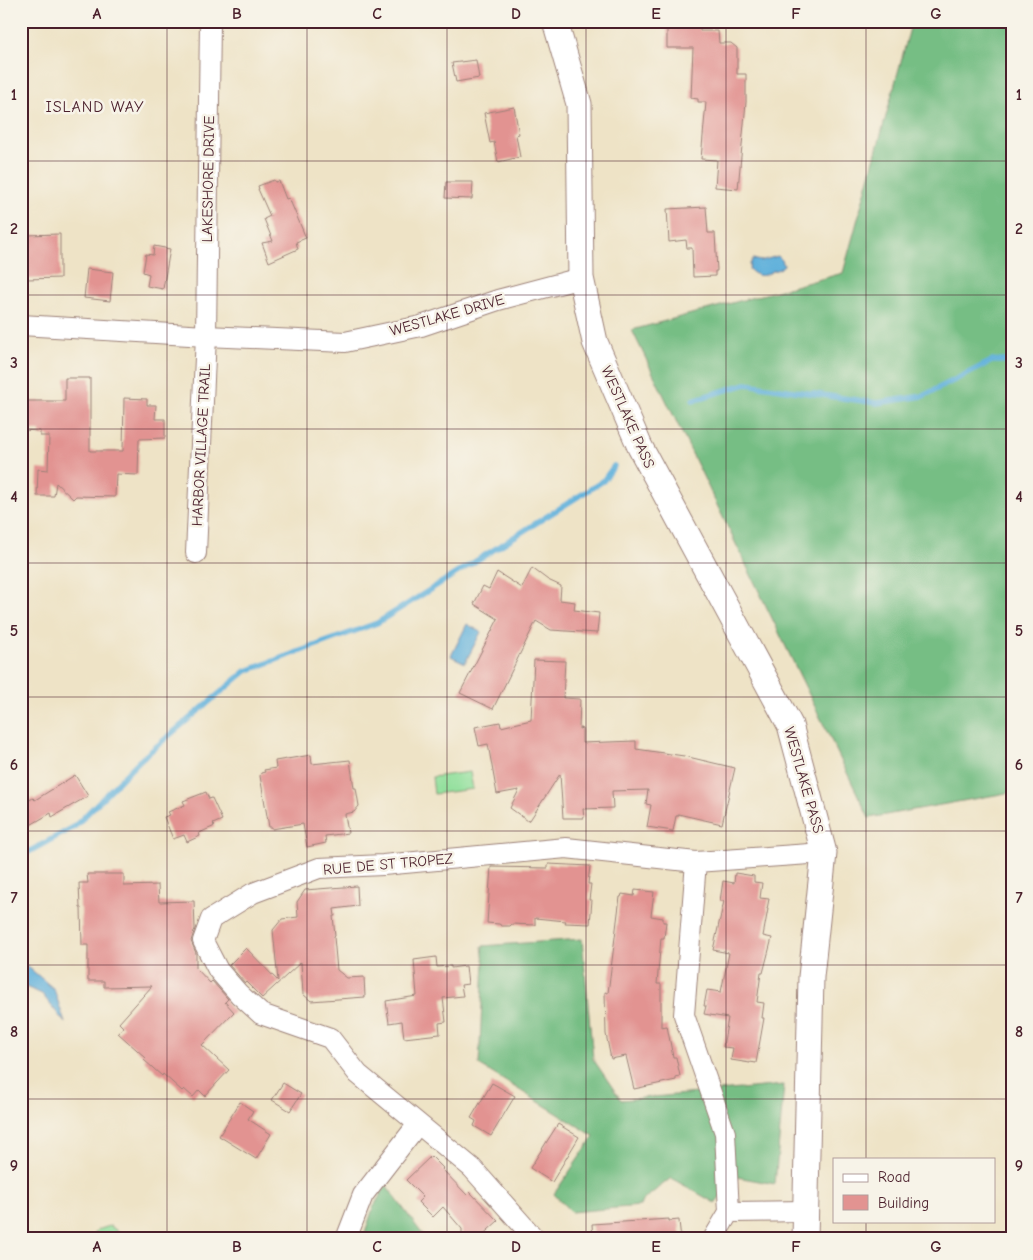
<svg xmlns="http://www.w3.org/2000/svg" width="1033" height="1260" font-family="'Comic Neue',sans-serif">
	<rect width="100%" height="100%" fill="#f7f3e8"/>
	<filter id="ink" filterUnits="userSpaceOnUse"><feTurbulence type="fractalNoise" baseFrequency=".02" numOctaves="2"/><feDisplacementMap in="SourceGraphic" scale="10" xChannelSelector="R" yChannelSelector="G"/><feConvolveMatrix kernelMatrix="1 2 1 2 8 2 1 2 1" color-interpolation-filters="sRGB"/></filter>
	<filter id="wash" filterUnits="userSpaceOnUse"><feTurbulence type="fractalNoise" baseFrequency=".0096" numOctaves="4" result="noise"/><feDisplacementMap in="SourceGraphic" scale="20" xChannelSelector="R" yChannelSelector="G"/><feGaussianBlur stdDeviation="1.12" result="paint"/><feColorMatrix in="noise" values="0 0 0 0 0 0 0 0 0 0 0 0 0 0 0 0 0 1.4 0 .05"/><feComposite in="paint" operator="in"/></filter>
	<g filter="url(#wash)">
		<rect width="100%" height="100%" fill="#eee3c6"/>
		<path fill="#93e09d" stroke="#6e8064" d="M470,772L473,789L434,794L432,777Z
			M110,1226L130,1239H91L97,1230Z"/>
		<path fill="#76be84" stroke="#606e58" d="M912,21H1012V792L869,818L632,330L843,273Z
			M582,939L593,1059L621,1100L784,1085L775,1184L737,1177L715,1203L671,1178L642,1201L640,1206L571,1212L554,1194L594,1136L479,1065L484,962L482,946Z
			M386,1185L426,1239H363L373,1208Z"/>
		<path fill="#60b1db" stroke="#556883" d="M778,256L782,260L784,265C779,270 779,269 773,271C770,272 768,274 765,275C758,277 753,273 749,269L750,264L753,259L760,261Z
			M467,624L481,632L465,663L451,656Z
			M21,961L54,989L65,1023L42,994L21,985Z"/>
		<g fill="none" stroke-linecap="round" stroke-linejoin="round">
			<path stroke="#60b1db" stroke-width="5.5" d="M693,400L746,384L877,403L923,396L992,361H1012
				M21,856L74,827L139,761L246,671L377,623L603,481L614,466"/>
		</g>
		<g id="blocks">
			<path fill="#e29391" d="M700,24V31H718L719,43H731L737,48V74H746V102L738,189L715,187L717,160L701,159L706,102H698V99L691,98L693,48H667V25Z
				M476,60L479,78L456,82L452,63Z
				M514,107L519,134L516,135L520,157L498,162L494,142L490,143L484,113Z
				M274,180L275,182L279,181L286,199L289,198L306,238L296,242L298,249L269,262L262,243L273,241L264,219L270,216L258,189H259L258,186Z
				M446,182H473L472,199L445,198Z
				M706,207L708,233H715L717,271H715V276L693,277L692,248H687L686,240L669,242L667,209Z
				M60,234V278L27,279L26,235Z
				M154,246L170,249L163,289L147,286L149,274L143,272L146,254L153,255Z
				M87,269L113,272L110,301L84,298Z
				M65,378H90V451H123L124,398L147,399V405H156L155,419H165V438L139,439L138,475L116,474L115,497L76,496L73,499L56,483L54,496H37L38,469L48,470L49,436H40V431L21,430V401H65Z
				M532,568L548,580L561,586L560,600L575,602L574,610L599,613L597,633L551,630L536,621L493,709L460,693L498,619L474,604L483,586L489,589L497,572L522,588Z
				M534,660L565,661L563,698L580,699L579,729L582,728V743L636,741V749L684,756L735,768L722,824L678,814V816H676L673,831L647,827L651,805L646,804L648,790L612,791L613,808L583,809L584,818H563L560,774L530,820L529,819L528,821L510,808L519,790L497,794L488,744L479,746L475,727L500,722L501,727L531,720Z
				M311,755L312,764L350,760L354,788H356L359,806L354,812L345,814L348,833L325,836L326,843L307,847L303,824L272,829V827H269L260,776L261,773L265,772L264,770L276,768L275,761Z
				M75,775L88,796L52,817L51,813L27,827L21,817V805L33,798L35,800Z
				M206,792L209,799L212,798L222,820L213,824L215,826L199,833L200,836L187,842L184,835L173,839L164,817L170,815L168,812L185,805L183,801Z
				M548,864L590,866L588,884H591L589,900H592L590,924L565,923L566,921L535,918V925L512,924L510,926H502L499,924L487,923L491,867L548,868Z
				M735,873L754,876V882L762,883L760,898L769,899L767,909H768L763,936L772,938L763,973H761L757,1002L764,1003L762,1018H764L756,1063L750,1062V1063L731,1060L733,1048L723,1047L728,1018L704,1014L706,1006H704L707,990L721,992L729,953L713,950L724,901H720L723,881L734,883Z
				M87,874H124V886L158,885L159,902L194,901L195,929L191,941L196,953V968L210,983L212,981L228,999L225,1002L234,1012L202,1045L229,1070L205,1096L199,1090L193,1097L184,1089L182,1091L163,1074L162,1076L144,1060L146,1058L118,1033L123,1027L119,1023L152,986L104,987V981H88V945H82L81,908H80L79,883H88Z
				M357,886L358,906L334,909L335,916H333L335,936L334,937L337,970L347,978L364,977L365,997L311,1001L303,994L301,962L262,998L246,982L245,983L229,965L246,948L278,981L273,930L282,919L298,917L297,902L305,890Z
				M635,890L654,892L651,916L663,918V922H666L664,938H661L657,984H661V1027L667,1026L673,1057H676L680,1076L676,1077V1080L634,1089L626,1056L611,1059L606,1034L605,992L608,993L620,897H621L622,894L634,896Z
				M436,957L437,967L451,966V968L466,966L468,984L461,985L463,996L443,998L446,1022L439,1023L440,1034L404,1038L402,1021L389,1023L386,1001L417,996L414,960Z
				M283,1083L301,1094L290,1111L272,1100Z
				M492,1083L515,1096L491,1136L474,1126L476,1121L471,1118Z
				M240,1102L253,1111L248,1119L271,1134L256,1159L219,1136Z
				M558,1124L579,1137L552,1182L530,1168Z
				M431,1156L443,1168L442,1169L467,1195L470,1192L498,1221L478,1239H468L465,1238L462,1233V1229L443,1207L433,1217L418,1202L423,1197L406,1180Z
				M669,1219V1221L679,1220V1221L681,1239H593L592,1224Z"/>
		</g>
	</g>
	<g filter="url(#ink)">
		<use href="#blocks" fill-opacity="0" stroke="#9c8178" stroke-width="1"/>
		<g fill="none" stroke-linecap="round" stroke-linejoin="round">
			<defs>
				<path id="minor" d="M21,325L206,336L345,342L421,326L498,300L581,278
					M196,553L206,336L210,21
					M696,862L684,1015L725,1133L729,1212L713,1239
					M729,1212L805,1211
					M346,1239L363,1195L418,1124
					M535,1239L472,1168L358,1074L330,1038L261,1014L239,994L218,970L203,941L211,919L253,893L319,868L383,865L566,848L696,862L824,853"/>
				<path id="tertiary" d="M555,21L579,104L581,278L595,342L640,447L790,725L824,853L811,977L805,1239"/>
			</defs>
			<use href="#minor" stroke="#9c8178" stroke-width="22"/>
			<use href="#tertiary" stroke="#9c8178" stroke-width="27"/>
			<use href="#minor" stroke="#fff" stroke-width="20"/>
			<use href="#tertiary" stroke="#fff" stroke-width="25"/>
		</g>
	</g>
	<path fill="none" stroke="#4a1f2b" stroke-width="1" stroke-opacity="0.55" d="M167,21V1239M307,21V1239M447,21V1239M586,21V1239M726,21V1239M866,21V1159M21,161H1012M21,295H1012M21,429H1012M21,563H1012M21,697H1012M21,831H1012M21,965H1012M21,1099H1012M866,1221V1239"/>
	<g text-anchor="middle" stroke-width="5" stroke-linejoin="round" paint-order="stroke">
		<g font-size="15" fill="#4a1f2b" stroke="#f7f3e8">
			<text transform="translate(208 179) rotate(-89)" y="5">LAKESHORE DRIVE</text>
			<text transform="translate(447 315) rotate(-16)" y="5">WESTLAKE DRIVE</text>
			<text transform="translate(628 417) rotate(66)" y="5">WESTLAKE PASS</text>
			<text transform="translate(201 445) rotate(-87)" y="5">HARBOR VILLAGE TRAIL</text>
			<text transform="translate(804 780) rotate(74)" y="5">WESTLAKE PASS</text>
			<text transform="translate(388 864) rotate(-5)" y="5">RUE DE ST TROPEZ</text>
		</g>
		<g font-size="16" letter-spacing="1" fill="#4a1f2b" stroke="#f7f3e8">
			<text x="95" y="112">ISLAND WAY</text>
		</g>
	</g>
	<rect width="1033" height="1260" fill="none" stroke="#f7f3e8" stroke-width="55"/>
	<rect x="833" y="1158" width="162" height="65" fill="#f7f3e8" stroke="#b29e9c"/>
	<rect x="843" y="1174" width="25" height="8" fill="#ffffff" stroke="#b29e9c"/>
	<text x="878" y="1182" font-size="15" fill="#4a1f2b">Road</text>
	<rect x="843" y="1195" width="25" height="15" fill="#e29391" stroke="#b29e9c"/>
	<text x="878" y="1208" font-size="15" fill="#4a1f2b">Building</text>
	<rect x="28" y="28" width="978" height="1204" fill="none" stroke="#4a1f2b" stroke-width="2"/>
	<g font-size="16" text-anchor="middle" font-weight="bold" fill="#4a1f2b">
		<text x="97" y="19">A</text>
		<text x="237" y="19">B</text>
		<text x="377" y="19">C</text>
		<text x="516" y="19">D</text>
		<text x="656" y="19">E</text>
		<text x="796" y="19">F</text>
		<text x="936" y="19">G</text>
		<text x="14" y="100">1</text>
		<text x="1019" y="100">1</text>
		<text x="14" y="234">2</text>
		<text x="1019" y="234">2</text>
		<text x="14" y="368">3</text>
		<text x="1019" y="368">3</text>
		<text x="14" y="502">4</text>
		<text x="1019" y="502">4</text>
		<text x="14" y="636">5</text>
		<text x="1019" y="636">5</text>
		<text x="14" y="770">6</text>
		<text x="1019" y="770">6</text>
		<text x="14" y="903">7</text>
		<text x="1019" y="903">7</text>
		<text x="14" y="1037">8</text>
		<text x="1019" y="1037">8</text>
		<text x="14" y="1171">9</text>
		<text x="1019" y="1171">9</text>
		<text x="97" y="1252">A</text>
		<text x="237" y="1252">B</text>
		<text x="377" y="1252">C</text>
		<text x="516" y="1252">D</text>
		<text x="656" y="1252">E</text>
		<text x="796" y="1252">F</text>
		<text x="936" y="1252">G</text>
	</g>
</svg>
